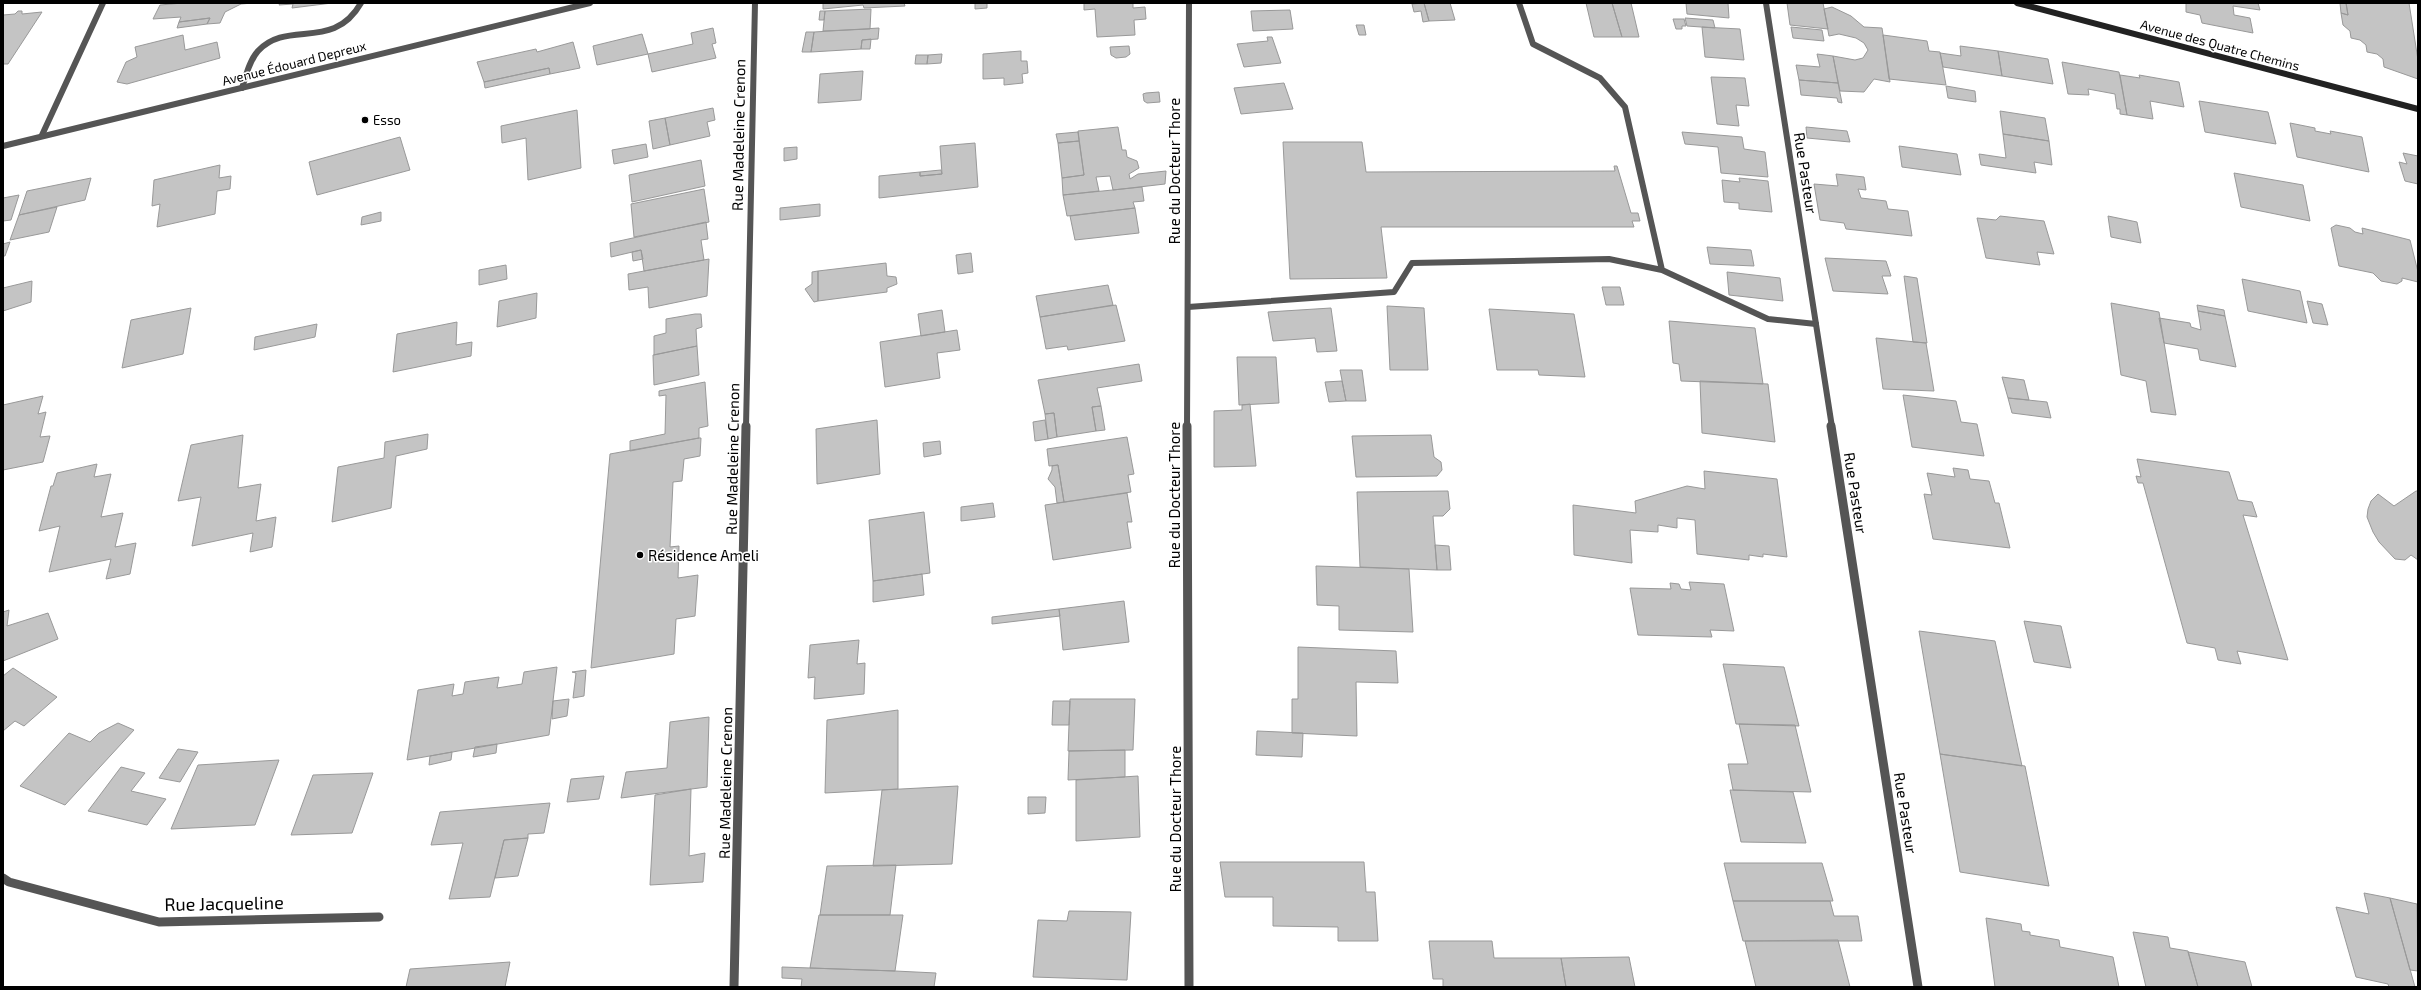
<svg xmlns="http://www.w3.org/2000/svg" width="2421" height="990" viewBox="0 0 2421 990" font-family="'Exo 2',sans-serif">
<rect width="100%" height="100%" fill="#fff"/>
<path fill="#c4c4c4" stroke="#999" d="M183 3H253L241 4 225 12 220 23 207 24 210 18 179 22 181 17 153 19 160 5Z
M280 3H332L292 8 293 4 279 5Z
M823 3H904L905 6 864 8 863 5 823 9Z
M975 3H987V8L975 9Z
M1084 3H1133V8L1145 7 1146 19 1134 20 1135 35 1097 37 1095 9 1084 10Z
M1424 3H1450L1455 20 1429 21Z
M1424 3 1429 21 1423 22 1421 11 1414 12 1412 4Z
M1586 3H1612L1622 37H1594Z
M1612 3H1631L1639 37H1622Z
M1686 3H1728L1729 18 1687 14Z
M1787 3H1823L1828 29 1790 25Z
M2186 3H2258L2260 10 2233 6 2234 15 2250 18 2253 33 2202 23 2200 15 2186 12Z
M2340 3H2346L2348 15 2341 13Z
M2346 3H2409L2418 60V79L2384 67 2383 59 2377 54 2367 52 2366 45 2360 40 2351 38 2350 31 2343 25 2341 13 2348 15Z
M1832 7 1851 16 1864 27 1882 28 1890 82 1874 79 1864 92 1840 91 1833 56 1855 60 1863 58 1868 50 1864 43 1856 38 1839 34 1829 36 1824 9Z
M871 9 870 29 823 31 825 11Z
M1290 10 1293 29 1253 31 1251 11Z
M18 11H22V14L42 12 8 64H3V15L15 14Z
M820 11H825L824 20H819Z
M210 18 207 24 177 28 179 22Z
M1685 18 1713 20 1715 28 1687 26Z
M1673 19H1684L1686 26H1682V29H1676Z
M1356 25H1364L1366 35H1359Z
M1702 27 1740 29 1744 60 1705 57Z
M1791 27 1822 30 1824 41 1793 38Z
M713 28 716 43 712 44 716 58 652 72 648 54 693 44 691 33Z
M879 28 878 39 862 40 861 49 811 52 814 32Z
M806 32H814L811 52H802Z
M642 34 648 54 597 65 593 46Z
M183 35 185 50 217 42 220 58 127 84 117 82 126 62 137 57 135 47Z
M1883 35 1927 41 1929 51 1940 52 1946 85 1889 79Z
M1267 37H1272L1281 63 1244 67 1237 44 1268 41Z
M871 39 870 49H861L862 40Z
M573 42 580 68 550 74 549 68 484 82 477 62 536 49 537 52Z
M1129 46 1130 54 1126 57 1116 58 1111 55 1110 47Z
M1960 46 1998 51 2002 76 1943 67 1940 53 1961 56Z
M1021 51V61H1027L1028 73 1022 74 1023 83 1004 85V78L983 79V54Z
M1998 51 2048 59 2053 84 2002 76Z
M942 54 941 63 927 64 928 55Z
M1817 54 1833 56 1838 83 1799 80 1796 65 1820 67Z
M916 55H928L927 64H915Z
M2062 62 2119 72 2127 115 2120 114V109H2117L2115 94 2088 89 2089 95 2068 94Z
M549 68 550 74 485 88 484 82Z
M863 71 861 100 818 103 820 74Z
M2120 75 2140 78 2139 75 2179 82 2184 107 2150 101 2153 119 2127 115Z
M1711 77 1745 78 1749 106 1736 105 1739 126 1717 124Z
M1799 80 1838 83 1842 103 1838 102 1837 98 1801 95Z
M1284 83 1293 109 1241 114 1234 88Z
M1946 86 1975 91 1976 102 1948 98Z
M1159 92 1160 102 1147 103 1144 101 1143 94 1146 93Z
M2199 101 2268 112 2276 144 2205 132Z
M713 108 715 120 707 122 710 136 670 145 665 118Z
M577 110 581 168 528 180 526 138 502 143 501 126Z
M2000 111 2045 118 2049 141 2003 134Z
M665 118 670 145 653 149 649 121Z
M2290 123 2315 128V131L2331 134 2330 131 2362 137 2369 172 2297 157Z
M1118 127 1122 150H1126L1127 157 1137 161 1139 168 1129 174 1130 179 1138 174 1166 171 1165 184 1113 190 1110 176 1096 177 1099 191 1063 195 1062 178 1084 175 1078 131Z
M1806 127 1847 131 1850 142 1807 138Z
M1078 132 1079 141 1058 143 1056 134Z
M1682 132 1742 137 1744 149 1765 152 1768 177 1721 173 1718 147 1685 144Z
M2003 134 2049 141 2052 165 2034 162 2036 173 1981 165 1979 154 2006 158Z
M400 137 410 170 317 195 309 162Z
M1079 141 1084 175 1062 178 1058 143Z
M1283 142H1362L1366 172 1615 171 1614 166H1617L1631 213H1638L1640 221H1632L1634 227H1381L1387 278 1290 279Z
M975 143 978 187 879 198V176L920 172V176L942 174 940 146Z
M646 144 648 157 614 164 612 150Z
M1899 146 1957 154 1961 175 1902 167Z
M797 147V159L784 161V148Z
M2403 153 2418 156V184L2405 181 2399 162 2407 164Z
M701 160 705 186 632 202 629 175Z
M220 165 219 178 231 176 230 189 217 191 215 214 157 227 160 204 152 206 154 180Z
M941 170 942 174 920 176V172Z
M2234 173 2303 185 2310 221 2241 207Z
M1836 174 1864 177 1866 190 1858 189 1861 198 1886 201 1888 209 1908 211 1912 236 1846 229 1844 223 1820 220 1814 184 1838 186Z
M91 178 85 200 19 215 27 191Z
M1739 178 1768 181 1772 212 1739 209V203L1724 202 1722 180 1740 182Z
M1142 187 1144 201 1133 202 1135 208 1067 216 1063 195Z
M704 189 709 222 634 237 631 204Z
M19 195 11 220 3 221V198Z
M820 204V216L780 220V208Z
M57 207 49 232 10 240 19 215Z
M1135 208 1139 233 1075 240 1070 216Z
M381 212V221L361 225 362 217Z
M2000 216 2044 221 2054 254 2037 252 2040 265 1986 258 1977 218 1996 220Z
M2108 216 2137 222 2141 243 2111 237Z
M706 222 708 239 701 240 704 260 644 271 641 250 611 257 610 243Z
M2336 225 2350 228 2355 232 2363 234 2362 228 2410 240 2418 272V282L2402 278V281L2397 284 2381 281 2373 273 2339 266 2331 228Z
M10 242 5 256H3V244Z
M1707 247 1751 250 1754 266 1710 264Z
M641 250 643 259 633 261 632 252Z
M971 253 973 272 958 274 956 255Z
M1825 258 1886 261 1891 276H1882L1888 294 1833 291Z
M709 259 707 296 649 308 648 287 629 290 628 274Z
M886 263 887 276 896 277 897 284 887 288V292L818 301V271Z
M506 265 507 279 479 285V270Z
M818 271V301L814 302 805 289 812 284V272Z
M1727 272 1780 278 1783 301 1729 295Z
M1904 276 1917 278 1927 343 1913 342Z
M2242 279 2300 291 2307 323 2248 311Z
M32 281 31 302 3 311V288Z
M1108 285 1113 305 1040 317 1036 296Z
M1602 287H1620L1624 305H1606Z
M537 293 536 318 497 327 499 301Z
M2307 301 2322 304 2328 325 2313 323Z
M2111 303 2159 312 2176 415 2151 412 2146 381 2121 375Z
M1116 305 1125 341 1068 350 1067 346 1046 349 1040 317Z
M2197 305 2224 310 2225 316 2198 311Z
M1387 306 1424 308 1428 370H1390Z
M191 308 183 354 122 368 131 320Z
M1331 308 1337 351 1317 352 1315 338 1273 341 1268 312Z
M1489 309 1574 314 1585 377 1539 375 1538 370H1497Z
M942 310 945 332 921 336 918 314Z
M2198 311 2225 316 2236 367 2200 360 2198 349 2164 343 2159 318 2190 323 2191 327 2201 330Z
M695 314H701L702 327 696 329 697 346 654 355V336L666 333V319Z
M1669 321 1755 328 1763 384 1681 381 1679 364 1673 363Z
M457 322 456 345 472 342 471 356 393 372 397 334Z
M317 324 315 337 254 350 255 337Z
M957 330 960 350 937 353 940 378 885 387 880 342Z
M1876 338 1926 343 1934 391 1883 389Z
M697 346 699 375 654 385 653 355Z
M1237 357H1276L1279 403 1239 405Z
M1139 364 1142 381 1097 388 1101 406 1092 407 1096 431 1057 437 1054 413 1045 414 1038 380Z
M1340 370H1362L1366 401H1346Z
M2002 377 2024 380 2029 400 2008 398Z
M1342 381 1346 401 1329 402 1325 382Z
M1700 381 1768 384 1775 442 1702 433Z
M705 382 708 426 699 428V438L630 451V441L665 434 666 395 659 396V391Z
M1903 395 1956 401 1961 422 1977 424 1984 456 1912 447Z
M43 396 38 414 46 412 40 437 50 436 43 462 3 470V405Z
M2008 398 2047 402 2051 418 2012 413Z
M1250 404 1256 466 1214 467V411L1242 410V405Z
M1101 406 1105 430 1096 431 1092 407Z
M1054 413 1057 437 1048 439 1045 414Z
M877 420 880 474 817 484 816 429Z
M1045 420 1048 439 1035 441 1033 422Z
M428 434 427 449 396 456 391 508 332 522 338 467 384 458 385 442Z
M243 435 238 488 261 484 256 521 276 517 272 547 250 552 253 533 192 546 201 497 178 501 191 445Z
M1431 435 1434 457 1441 462 1442 470 1437 476 1356 477 1352 436Z
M1127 437 1134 474 1128 475 1131 492 1064 502 1058 465 1049 466 1047 449Z
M699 438H701L700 456 684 459 682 481 673 482 670 547 679 546 678 578 698 575 695 616 676 619 674 654 591 668 610 454Z
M940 441 941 454 924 457 923 443Z
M2137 459 2229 472 2238 500 2252 502 2257 517 2243 515 2288 660 2237 651 2241 664 2218 660 2215 648 2187 643 2143 483H2138L2136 476 2141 477Z
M97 464 94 477 111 474 101 517 123 513 115 547 136 543 130 574 106 579 111 559 49 572 60 526 39 531 51 486H53L57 473Z
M1058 465 1064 502 1057 503 1055 487 1048 479 1052 470V466Z
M1953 468 1968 470 1970 479 1989 481 1995 503H1999L2010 548 1933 539 1924 494 1932 495 1927 473 1955 477Z
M1704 471 1777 479 1787 557 1763 554V557L1749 555V560L1697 554 1695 520 1677 518V528L1658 525V532L1630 530 1632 563 1574 555 1573 505 1636 513 1635 501 1687 486 1705 489Z
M1448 491 1450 509 1443 516H1433L1437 570 1360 567 1357 492Z
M2416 491H2418V560L2411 555 2405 560 2395 559 2379 542 2373 532 2367 517 2368 509 2371 501 2378 494 2394 506Z
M1127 493 1132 522H1127L1131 548 1053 560 1045 505Z
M993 503 995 517 961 521V507Z
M924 512 930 573 873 581 869 520Z
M1435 545 1449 546 1451 570H1437Z
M1316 566 1409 569 1413 632 1339 630V606L1317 605Z
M922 574 924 595 873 602V581Z
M1689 582 1724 584 1734 631 1710 630 1712 637 1638 635 1630 588 1671 589 1670 583 1679 584 1681 589 1691 590Z
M1124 601 1129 642 1063 650 1059 609Z
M1059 609 1060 616 992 624V617Z
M9 610 7 626 48 613 58 639 3 661V612Z
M2024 621 2061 626 2071 668 2034 662Z
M1919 631 1995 641 2022 766 1940 754Z
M859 640 857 664 865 663 864 694 814 699 815 677 808 678 810 645Z
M1298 647 1396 651 1398 683 1356 682 1357 736 1292 733V699H1298Z
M1723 664 1784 667 1799 726 1736 724Z
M557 667 549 735 407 760 418 690 454 684 452 696 463 694 465 682 499 677 497 688 522 684 524 672Z
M13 668 57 697 24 726 15 721 3 731V676Z
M586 670 584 696 573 698 576 673 572 672Z
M569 699 567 716 552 719 553 701Z
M1070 699H1135L1133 750 1068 751Z
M1053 701H1070L1069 725H1052Z
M898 710V789L825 793 827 720Z
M709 717 707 787 621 798 626 772 667 768 670 722Z
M118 723 134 730 65 805 20 786 69 733 90 742 99 733Z
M1739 724 1795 725 1811 792 1733 790 1728 764H1748Z
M1257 731 1303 733 1302 757 1256 755Z
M497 744 496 753 473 757 475 747Z
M178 749 198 752 180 782 159 778Z
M1125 750V777L1068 780 1069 751Z
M452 752 451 760 429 765 430 756Z
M1940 754 2025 766 2049 886 1960 872Z
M279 760 255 825 171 829 198 765Z
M121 767 145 773 131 791 166 799 147 825 88 811Z
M373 773 352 833 291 835 313 775Z
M604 776 599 799 567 802 571 779Z
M1138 776 1140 837 1076 841V780Z
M958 786 952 864 873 866 882 790Z
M691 789 689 856 705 853 703 882 650 885 655 795Z
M1730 790 1793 792 1806 843 1741 842Z
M1028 797H1046L1045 813 1028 814Z
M550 803 544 833 528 834V838L504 840 490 897 449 899 463 843 431 845 440 812Z
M528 838 518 876 495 878 504 840Z
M1220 862H1364L1366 892H1375L1378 941H1338V927L1273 926V897H1225Z
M1724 863H1822L1833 901H1733Z
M896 865 890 915H820L827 866Z
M2364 893 2390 898 2415 987H2389L2388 984 2356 977 2336 907 2369 914Z
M2390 898 2417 904 2418 971 2410 970Z
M1733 901H1830L1834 916H1858L1862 941H1743Z
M1069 911 1131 912 1127 980 1033 977 1038 920 1067 921Z
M819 915H903L895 971 810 968Z
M1986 918 2021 924 2022 931 2030 932V935L2059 940 2060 947 2113 957 2119 987H1995Z
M2133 932 2168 937 2170 948 2188 951 2198 987H2146Z
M1838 940 1850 987H1756L1745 941Z
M1429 941H1492L1494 958H1561L1566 987H1443V979H1433Z
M2188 952 2245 962 2252 987H2198Z
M1629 957 1635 987H1566L1561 958Z
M510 962 505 987H406L410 969Z
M782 967 895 971 936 973 934 987H801L802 979 782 978Z"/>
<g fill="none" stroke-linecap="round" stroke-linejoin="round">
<path stroke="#555" stroke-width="6" d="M1519 3 1533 44 1600 78 1625 107 1662 270
M242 88C246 76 249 61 258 51 288 19 333 52 361 3
M42 135 103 3
M1188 307 1394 292 1412 263 1609 259 1662 270 1768 319 1816 324"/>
<path stroke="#555" stroke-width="6" d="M1766 3 1832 427
M746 427 755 3
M1187 427 1189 3"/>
<path stroke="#555" stroke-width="9" d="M1187 426 1189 987
M1831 426 1918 987
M3 878 9 882 159 922 379 917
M734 987 746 426"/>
<path stroke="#555" stroke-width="6" d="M3 146 590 3"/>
<path stroke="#222" stroke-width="6" d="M2017 3 2418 109"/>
</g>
<g fill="#000" stroke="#fff" stroke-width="1.5">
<circle cx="365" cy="120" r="4"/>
<circle cx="640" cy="555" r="4"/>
</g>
<g text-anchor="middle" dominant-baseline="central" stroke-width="3" stroke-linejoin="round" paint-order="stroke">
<g font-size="13" fill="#000" stroke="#fff">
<text transform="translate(2220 45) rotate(15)">Avenue des Quatre Chemins</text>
<text transform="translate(294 63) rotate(-14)">Avenue Édouard Depreux</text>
</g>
<g font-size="13" fill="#000" stroke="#fff" text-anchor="start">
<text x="373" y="120">Esso</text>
</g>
<g font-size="15" fill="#000" stroke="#fff">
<text transform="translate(738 135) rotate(-89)">Rue Madeleine Crenon</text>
<text transform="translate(1174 171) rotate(-90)">Rue du Docteur Thore</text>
<text transform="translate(1806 173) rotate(81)">Rue Pasteur</text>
<text transform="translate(732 459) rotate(-89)">Rue Madeleine Crenon</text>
<text transform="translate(1856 493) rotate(81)">Rue Pasteur</text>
<text transform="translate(1174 495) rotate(-90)">Rue du Docteur Thore</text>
<text transform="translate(725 783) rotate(-89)">Rue Madeleine Crenon</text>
<text transform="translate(1906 813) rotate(81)">Rue Pasteur</text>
<text transform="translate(1175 819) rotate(-90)">Rue du Docteur Thore</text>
</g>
<g font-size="15" fill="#000" stroke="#fff" text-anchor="start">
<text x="648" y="555">Résidence Ameli</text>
</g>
<g font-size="18" fill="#000" stroke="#fff">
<text transform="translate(224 903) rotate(-1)">Rue Jacqueline</text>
</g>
</g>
<rect width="2421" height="990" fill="none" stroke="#000000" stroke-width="8"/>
</svg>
